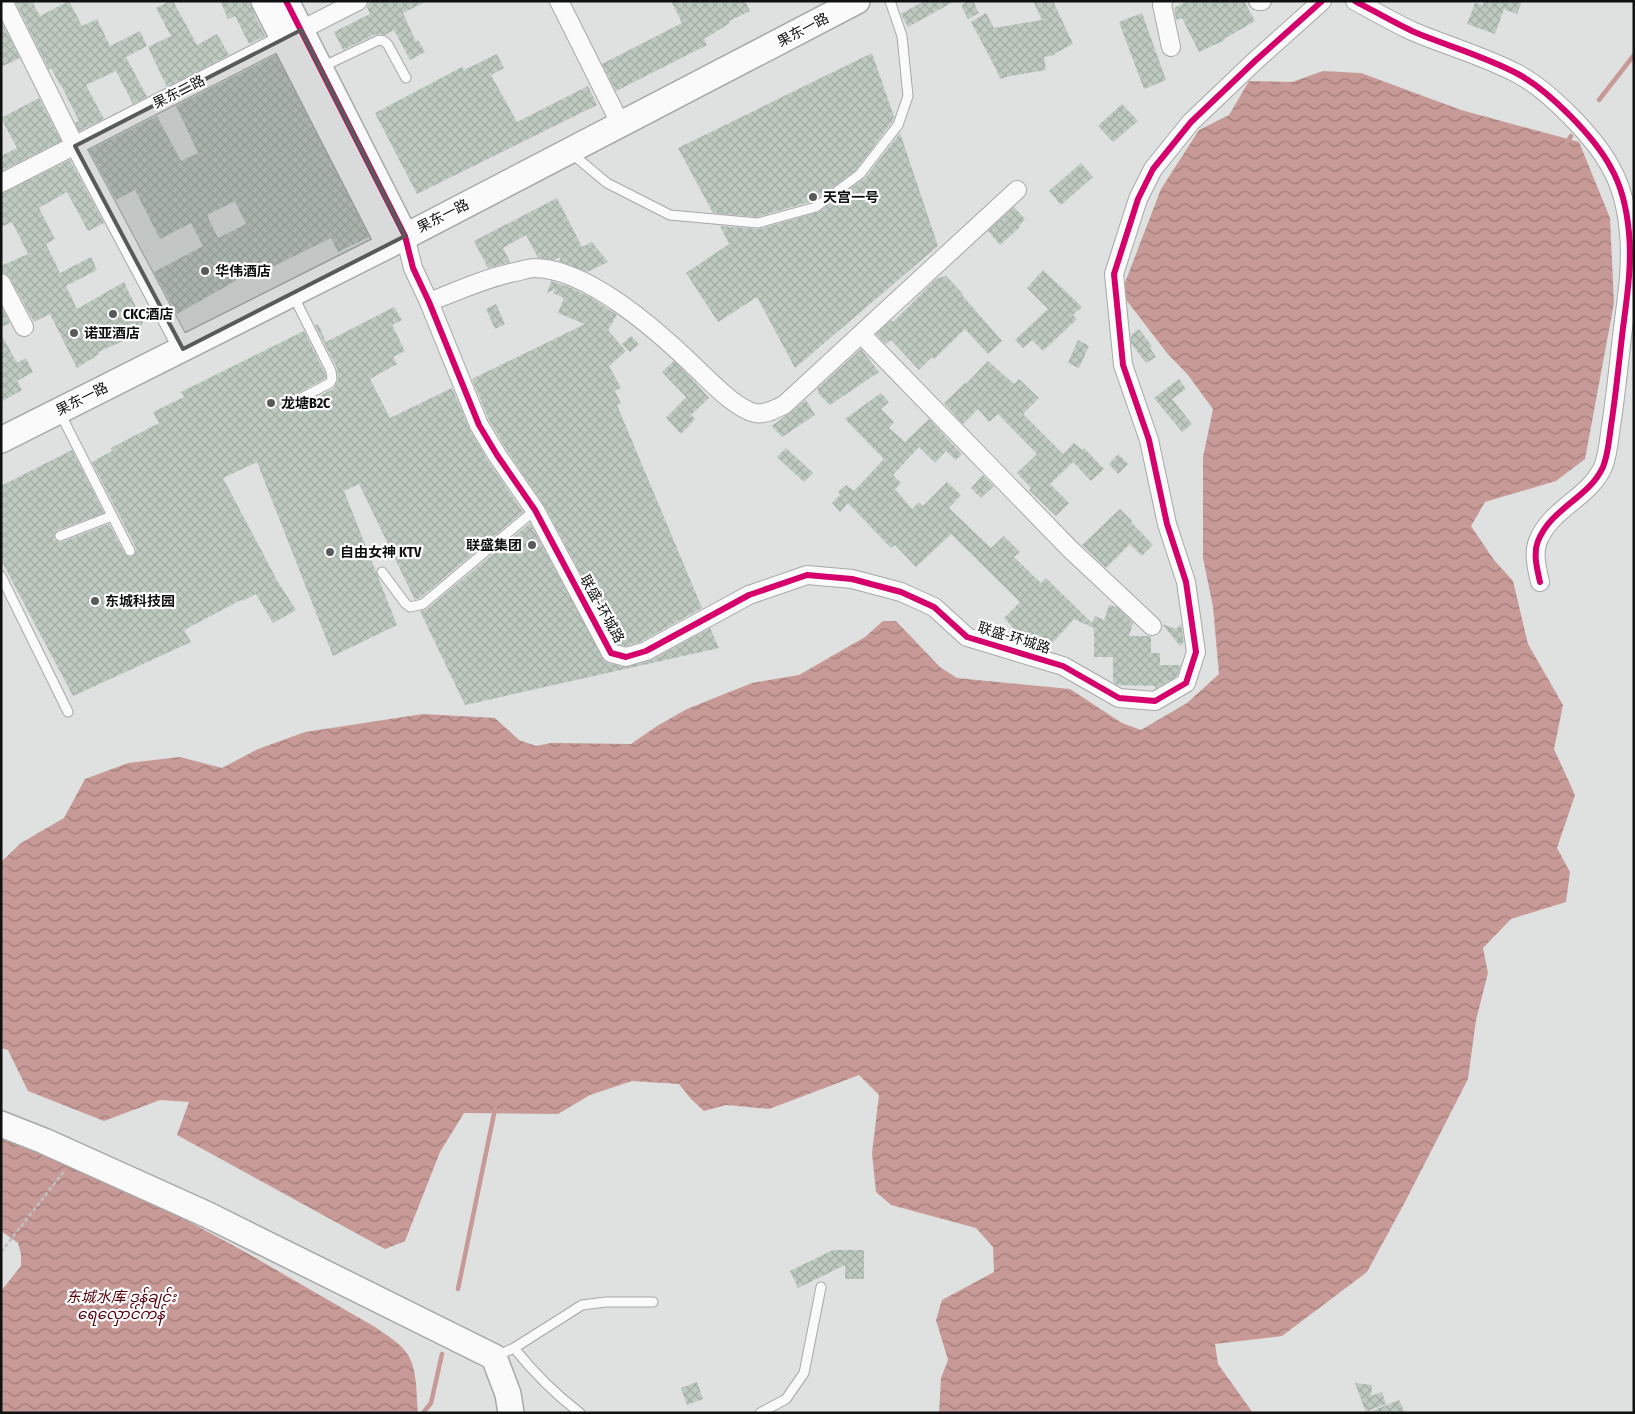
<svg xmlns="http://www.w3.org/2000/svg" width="1635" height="1414" viewBox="0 0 1635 1414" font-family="'Fira Sans Condensed','Noto Sans SC','Noto Sans Myanmar',sans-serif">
<defs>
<pattern id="water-waves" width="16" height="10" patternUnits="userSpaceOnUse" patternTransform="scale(1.25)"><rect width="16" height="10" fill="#c89a97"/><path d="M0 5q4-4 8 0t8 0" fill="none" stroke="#a17c7a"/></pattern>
<pattern id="building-cross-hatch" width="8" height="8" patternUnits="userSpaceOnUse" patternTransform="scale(1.25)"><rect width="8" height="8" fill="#bec9c0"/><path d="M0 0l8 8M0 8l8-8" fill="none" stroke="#a2aca4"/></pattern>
</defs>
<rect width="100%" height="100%" fill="#dee1df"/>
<path fill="url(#water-waves)" d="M1323 71 1361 73 1461 110 1579 142 1610 218 1614 303 1585 459 1556 481 1485 502 1471 526 1494 560 1513 581 1528 644 1563 705 1554 749 1575 795 1557 848 1570 872 1566 902 1511 919 1483 948 1488 973 1476 1020 1468 1079 1405 1202 1367 1272 1282 1336 1215 1344 1218 1364 1253 1413H939L941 1378 948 1360 936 1320 942 1300 994 1272 993 1247 976 1228 891 1205 876 1192 872 1153 879 1095 859 1075 769 1109 726 1105 704 1111 691 1099 679 1084 632 1081 590 1095 558 1114 464 1113 440 1152 405 1241 385 1249 177 1135 189 1102 160 1100 104 1121 28 1091 8 1050 1 1048V862L21 843 64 818 85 779 128 763 180 757 222 768 258 749 305 732 423 714 495 718 519 740 536 746 551 743 631 744 657 726 687 709 752 683 799 675 865 637 883 621H896L940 667 957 678 1070 689 1122 723 1141 730 1187 703 1219 674 1213 607 1203 558V457L1213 409 1188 375 1167 353 1121 293 1161 189 1199 130 1229 115 1249 81 1292 82Z
M1 1139 114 1181 247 1253 375 1327C386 1335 401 1343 408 1355 418 1371 416 1395 418 1413H1V1291L21 1266V1254L18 1243 1 1231Z"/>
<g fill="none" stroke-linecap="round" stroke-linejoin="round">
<path stroke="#c89a97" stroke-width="4.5" d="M1599 100 1634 55
M1566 144 1571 136
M458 1289 495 1109
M423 1413 431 1403 442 1354"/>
</g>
<path fill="url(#building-cross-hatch)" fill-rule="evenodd" d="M15 1H32L40 16 69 1 82 26 97 19 110 46 140 31 147 46 126 57 147 97 133 104 116 71 86 85 104 119 79 131 75 123 79 121 61 85H60L51 68 49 70Z
M170 1H173L197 45 217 34 229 55 167 87 148 47 171 36 156 8Z
M220 1H250L254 14 265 36 249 44 235 16 228 19Z
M369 1H427L403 13 416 42 418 40 425 52 410 60 394 30 385 35 376 34 343 50 334 32 370 14 367 7Z
M671 1H745L750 11 729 21 730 23 704 39 707 45 616 91 602 64 682 23Z
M924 1H955L908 27 901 14Z
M968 1H973L979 13 968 19 961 5Z
M1033 1H1053L1073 44 1054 54 1055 55 1044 57 1046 70 1010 76 1000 79 996 69 971 22 986 13 994 28 1042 20Z
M1187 1H1244L1255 21 1224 39 1225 40 1199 52 1182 18 1176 20 1174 8Z
M1484 1H1522L1517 14 1504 9 1495 34 1467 24 1475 3 1483 5Z
M1142 13 1166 80 1144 89 1119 22Z
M1 21 20 58 1 67Z
M872 53 894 117 892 122 856 170 813 201 757 217 713 213 678 148Z
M497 54 504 68 491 75 517 122 588 86 597 105 417 194 375 113 462 67 464 70Z
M276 55 369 237 338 252 331 238 270 268 267 263 177 314 154 272 203 246 191 223 160 239 135 190 116 200 89 150 157 116 181 161 198 153 176 106ZM235 201 246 224 218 238 207 215Z
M39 98 61 141 1 171V156L17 148 1 118Z
M1122 104 1138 121 1113 142 1098 126Z
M900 133 938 246 795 368 757 297 718 322 686 273 729 244 720 226 759 229 819 212 865 178Z
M70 160 104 223 88 231 67 192 39 208 55 239 46 244 60 273 91 257 97 270 66 286 77 309 124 282 143 322 139 334 98 352 99 354 77 368 50 314 34 322 10 278 6 274 1 272V266L28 254 12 222 1 227V194Z
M1081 163 1093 177 1061 205 1049 191Z
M557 198 582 247 592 242 608 262 587 272 559 261 561 257 554 260 538 258 526 235 503 248 510 262 488 268 474 241Z
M1014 207 1025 219 1019 226 1020 227 1000 245 988 231Z
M1043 270 1082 307 1073 315 1077 319 1043 351 1032 340 1023 348 1015 340 1048 309 1027 288Z
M946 276 963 294 962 295 1002 341 988 354 965 329 934 359 932 357 919 370 891 340 885 344 876 334 891 320 893 322 936 279Z
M551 281 572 288 593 299 617 315 608 330 626 351 609 366 621 388 615 391 621 403 617 405 702 608 642 641 626 646 618 644 544 505 506 449 489 420 472 379 585 324 558 313 564 298 553 293 555 289 547 293Z
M496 304 505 324 495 329 486 309Z
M1 306 10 323 1 327Z
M394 307 402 320 392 325 405 351 393 357 397 364 370 379 390 418 452 388 470 430 488 461 523 512 420 598 415 600 359 484 344 491 397 625 333 656 257 462 223 478 278 582 296 610 273 623 256 594 242 601 241 600 184 630 191 642 73 696 1 560V486L72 450 104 513 58 530 54 535V539L59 542H62L109 524 125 554 127 556 132 557 135 554 136 548 92 462 112 451 111 448 159 423 153 412 184 397 181 392 304 331 325 373 326 378 283 401V408L287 411H291L333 389 338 381 337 368 315 325 318 324 326 342Z
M1139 329 1152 346 1150 348 1156 357 1146 363 1131 343V335Z
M1 334 17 363 26 358 33 372 17 381 22 390 1 402Z
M631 336 639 344 630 352 622 344Z
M1078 340 1089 346 1079 368 1068 363Z
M861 349 879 372 830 405 818 393 819 392 817 389Z
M674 361 693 380 709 398 691 415 695 419 681 434 666 418 686 397 662 372Z
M988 361 1014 384 1019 379 1039 398 1023 414 1063 454 1074 443 1082 450 1084 448 1104 469 1091 481 1073 462 1050 484 1069 503 1056 516 1029 490 1031 488 1017 473 1037 454 998 414 989 422 978 409 963 424 944 403 965 383 966 384Z
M1179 379 1186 389 1172 399 1192 424 1182 432 1154 398Z
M881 393 889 402 881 409 894 422 889 428 905 442 929 419 962 454 956 460 946 451 935 463 919 447 893 475 901 483 895 489 912 509 919 502 923 506 947 482 961 495 949 508 991 548 1004 536 1020 552 1014 557 1041 583 1046 578 1092 623 1095 616 1104 620 1109 605 1117 607 1133 623 1129 636H1151V653H1160V665H1181L1177 676 1155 689V686L1117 685 1113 682V657H1094V628L1074 619 1046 650 1029 645 1004 618 1020 602 951 534 916 567 895 545 891 548 848 503 840 512 832 503 840 495 838 492 846 485 854 491 884 459 845 419Z
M806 400 815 415 782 437 772 426Z
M786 448 813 473 804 482 777 457Z
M1118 454 1128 464 1118 474 1109 464Z
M983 475 994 486 981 498 971 488Z
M1120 509 1132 521 1131 522 1153 545 1142 556 1130 544 1106 568 1082 545Z
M530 523 605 662 624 667 649 661 710 628 719 648 465 705 420 611 427 609Z
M1162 624 1176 629 1181 624 1184 642 1180 646Z
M833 1250H864V1279H845V1265L798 1288 790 1271Z
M697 1382 703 1399 687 1405 681 1388Z
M1355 1383 1372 1385 1371 1396 1382 1392 1386 1404 1370 1410 1369 1412 1399 1400 1405 1413H1366Z"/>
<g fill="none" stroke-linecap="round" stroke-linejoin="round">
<defs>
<path id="lane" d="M322 67 379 40 384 41 388 45 406 78
M571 153 607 183 670 215 758 223 816 207 860 174 898 125 908 96 902 36 890 1
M288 405 330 383 332 379 331 371 293 295
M60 413 130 551
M60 536 112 516
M382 572 405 603 410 607 423 604 535 510
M1 576 68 712
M514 1348 582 1305 606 1302H653
M494 1357 514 1348C534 1373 555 1394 580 1413
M760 1413 786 1399 804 1373 821 1287"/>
<path id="street" d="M3 1 75 146 183 349
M559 1 621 125
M1163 1 1162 5 1171 47
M1258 1H1262
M1355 1C1374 11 1393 22 1412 31 1447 46 1484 56 1518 74 1548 90 1595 137 1611 168 1622 187 1627 211 1629 233 1632 265 1627 297 1623 328 1619 361 1616 394 1611 426 1609 440 1608 455 1603 467 1589 498 1551 508 1538 541 1533 553 1537 569 1540 582
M1 183 358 1
M405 236 413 268 429 302 479 425 497 455 535 510 611 653 626 657 646 651 749 595 807 575 852 579 901 592 934 607 967 637 1063 666 1119 698 1155 701 1186 683 1196 652 1186 582 1167 524 1149 440 1123 365 1114 274 1138 199 1153 169 1191 122 1255 61 1322 1
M1 283 24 327
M429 302C457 291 486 278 515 272 521 271 528 268 534 268 587 268 659 332 696 368 710 381 736 409 755 413 765 415 775 409 784 405L1017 190
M862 335 1069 548 1152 626"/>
<path id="secondary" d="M264 1 389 245
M286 1 405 236
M1 440 389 245 857 1
M1 1124 44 1141 208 1215 494 1357 508 1394 511 1413"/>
</defs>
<use href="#lane" stroke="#a6a8a7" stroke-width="11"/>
<use href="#street" stroke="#a6a8a7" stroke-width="20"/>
<use href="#secondary" stroke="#a6a8a7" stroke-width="28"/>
<path stroke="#bfc0bf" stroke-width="2.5" stroke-dasharray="4 2.5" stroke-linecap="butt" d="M1 1252 65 1170"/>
<use href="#lane" stroke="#fafafa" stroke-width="9"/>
<use href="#street" stroke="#fafafa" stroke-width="18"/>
<use href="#secondary" stroke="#fafafa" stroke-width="25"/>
<defs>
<path id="cycleway" d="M286 1 405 236 413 268 429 302 479 425 497 455 535 510 611 653 626 657 646 651 749 595 807 575 852 579 901 592 934 607 967 637 1063 666 1119 698 1155 701 1186 683 1196 652 1186 582 1167 524 1149 440 1123 365 1114 274 1138 199 1153 169 1191 122 1255 61 1322 1
M1355 1C1374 11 1393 22 1412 31 1447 46 1484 56 1518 74 1548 90 1595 137 1611 168 1622 187 1627 211 1629 233 1632 265 1627 297 1623 328 1619 361 1616 394 1611 426 1609 440 1608 455 1603 467 1589 498 1551 508 1538 541 1533 553 1537 569 1540 582"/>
</defs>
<use href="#cycleway" stroke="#fff" stroke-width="9"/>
<use href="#cycleway" stroke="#d6006c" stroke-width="6"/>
</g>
<path fill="#575a58" fill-opacity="0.2" stroke="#575a58" stroke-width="4" stroke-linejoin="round" d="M301 30 405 236 183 349 75 146Z"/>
<g fill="#575a58" stroke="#fff" stroke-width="2">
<circle cx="813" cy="197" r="5"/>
<circle cx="205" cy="271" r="5"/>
<circle cx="113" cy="314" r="5"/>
<circle cx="74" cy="333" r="5"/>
<circle cx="271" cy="403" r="5"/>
<circle cx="532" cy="545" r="5"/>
<circle cx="330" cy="552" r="5"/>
<circle cx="95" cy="601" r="5"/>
</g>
<g text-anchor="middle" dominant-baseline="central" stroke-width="4.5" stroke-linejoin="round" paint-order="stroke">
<g font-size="14" fill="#0f1110" stroke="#fff">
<text transform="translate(803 30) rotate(-28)">果东一路</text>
<text transform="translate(179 92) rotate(-27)">果东二路</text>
<text transform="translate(443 216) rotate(-27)">果东一路</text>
<text transform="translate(82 399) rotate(-27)">果东一路</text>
<text transform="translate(602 609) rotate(61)">联盛-环城路</text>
<text transform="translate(1014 638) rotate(17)">联盛-环城路</text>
</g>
<g font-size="14" font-weight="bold" fill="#0f1110" stroke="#fff" text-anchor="start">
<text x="823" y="197">天宫一号</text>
<text x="215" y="271">华伟酒店</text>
<text x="123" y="314">CKC酒店</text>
<text x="84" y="333">诺亚酒店</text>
<text x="281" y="403">龙塘B2C</text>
<text x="522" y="545" text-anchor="end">联盛集团</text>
<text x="340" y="552">自由女神 KTV</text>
<text x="105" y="601">东城科技园</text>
</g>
<g font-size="15" font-style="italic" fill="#57030d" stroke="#fff">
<text x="121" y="1297">东城水库 ဒွန်ချင်း<tspan x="121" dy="17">ရေလှောင်ကန်</tspan></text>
</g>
</g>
<rect width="1635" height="1414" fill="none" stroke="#0f1110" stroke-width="5"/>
</svg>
